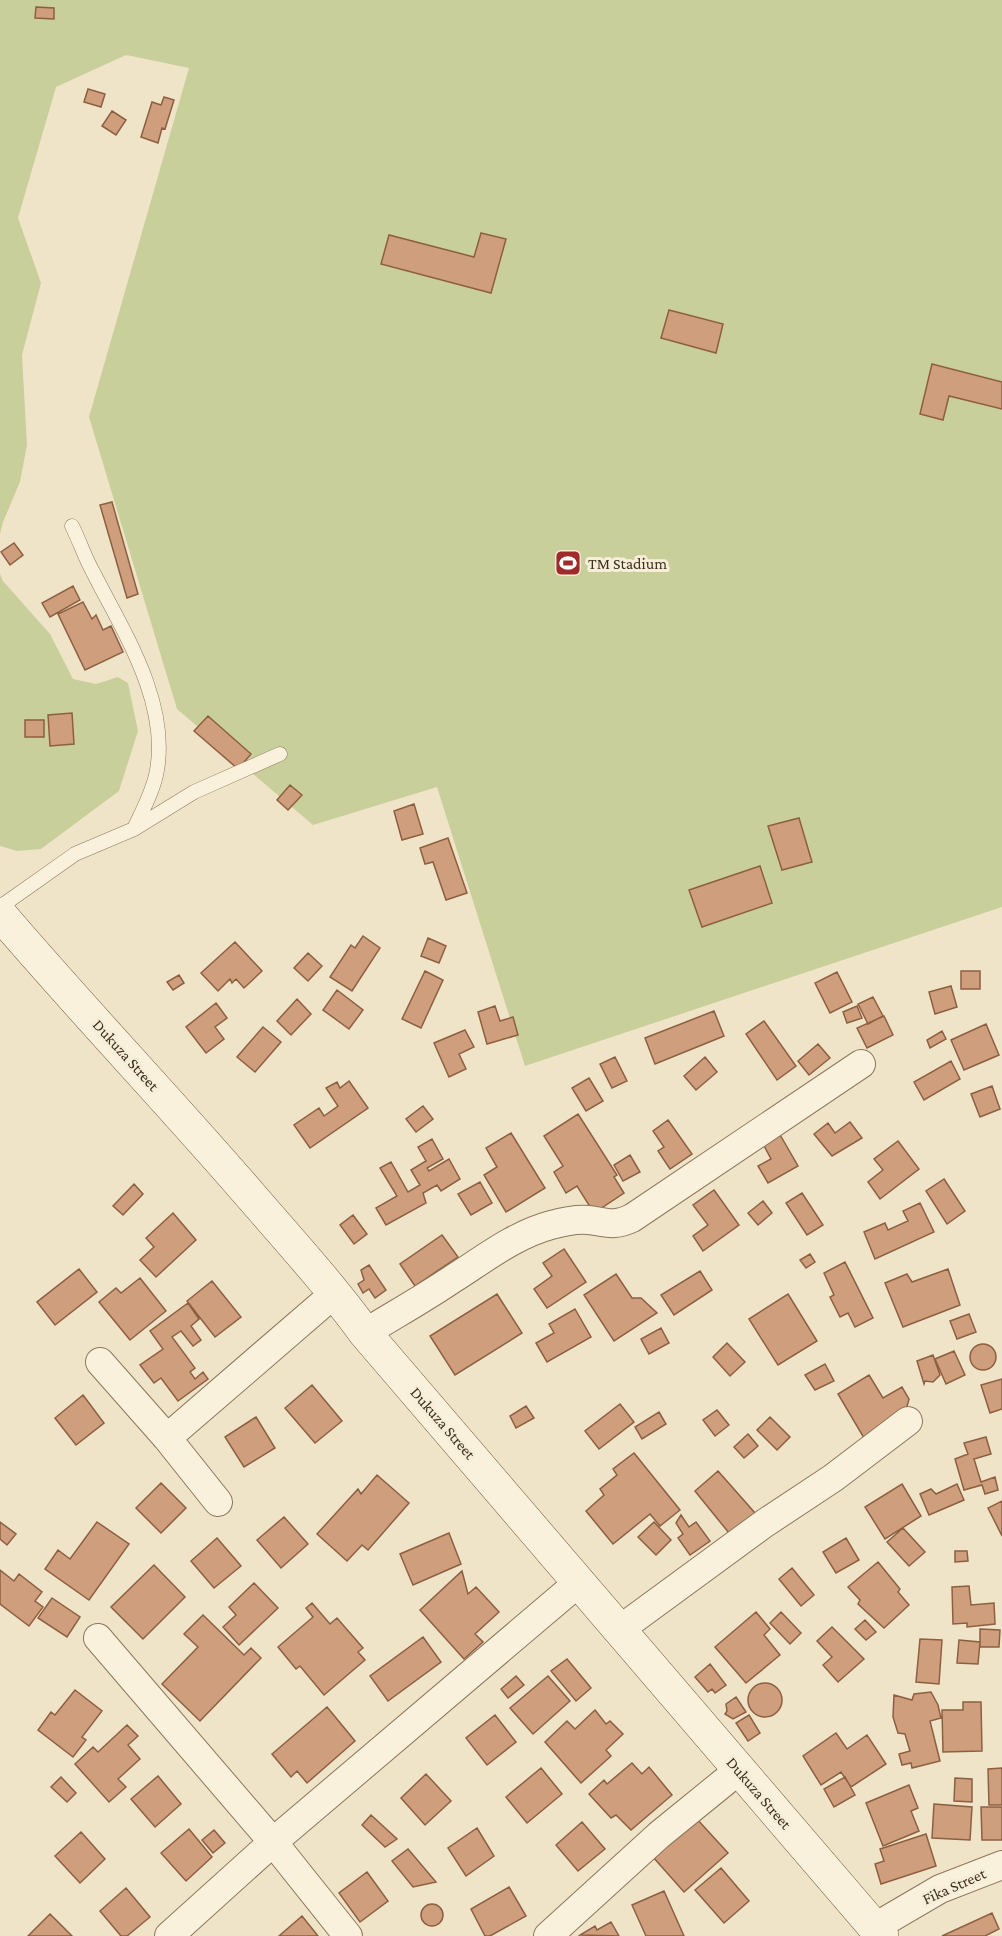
<svg xmlns="http://www.w3.org/2000/svg" width="1002" height="1936" viewBox="0 0 1002 1936" font-family="'Crimson Pro',serif">
<rect width="100%" height="100%" fill="#f0e4c8"/>
<path fill="#c9cf9b" d="M0 0H1002V907L525 1066 437 787 313 825 177 709 89 417 189 68 126 55 56 87 18 218 41 283 22 355 27 445 20 482 3 522 0 534Z
M0 574 3 581 50 634 73 679 96 684 118 677 128 683 138 731 119 791 41 849 17 851 0 846Z"/>
<path fill="#cf9f7d" stroke="#8d5f41" stroke-width="1.5" d="M36 7 54 8V19L35 18Z
M88 89 105 94 101 107 84 102Z
M164 97 174 100 165 129 162 128 158 143 141 137 152 102 161 105Z
M112 111 126 120 116 135 102 126Z
M481 233 506 239 491 293 381 264 389 235 474 257Z
M669 310 723 324 716 353 661 338Z
M932 364 1002 382V409L949 396 943 420 920 414Z
M112 502 138 594 127 598 100 505Z
M14 543 23 555 10 565 1 552Z
M73 586 80 600 50 617 42 603Z
M83 602 92 619 96 615 103 630 111 626 123 652 85 670 58 614Z
M72 713 74 744 50 746 48 715Z
M208 716 251 754 238 769 194 731Z
M25 720H44V737H25Z
M290 785 302 795 288 810 277 800Z
M414 804 423 834 402 840 394 811Z
M799 818 812 862 782 870 768 826Z
M448 838 467 893 446 900 433 862 425 864 420 848Z
M760 866 772 903 702 927 689 890Z
M363 936 380 948 352 991 330 977 351 945 355 948Z
M428 938 446 946 439 963 421 956Z
M235 942 262 971 244 988 236 979 232 983 230 979 218 991 201 973Z
M308 953 322 966 308 981 294 968Z
M425 971 443 980 421 1028 402 1019Z
M961 971H980V989H961Z
M837 972 852 1002 830 1013 815 983Z
M179 975 184 983 173 990 167 982Z
M951 986 957 1007 935 1014 929 992Z
M337 990 363 1010 349 1029 323 1010Z
M873 997 883 1016 868 1024 858 1004Z
M297 999 311 1014 291 1035 277 1021Z
M216 1003 227 1018 215 1027 224 1039 206 1053 186 1027Z
M495 1006 500 1021 513 1017 518 1035 487 1044 478 1012Z
M857 1006 862 1018 847 1023 843 1012Z
M714 1011 724 1036 655 1064 645 1038Z
M884 1016 893 1035 867 1048 857 1028Z
M764 1021 796 1066 777 1080 746 1034Z
M986 1024 999 1055 964 1070 951 1040Z
M263 1027 281 1042 255 1072 237 1057Z
M465 1030 474 1047 459 1054 466 1069 449 1077 434 1043Z
M942 1031 946 1039 930 1048 927 1040Z
M818 1044 830 1058 809 1075 798 1061Z
M615 1057 627 1081 612 1088 600 1064Z
M705 1057 717 1072 696 1090 684 1076Z
M951 1061 960 1079 924 1100 914 1082Z
M589 1078 603 1101 586 1111 572 1088Z
M349 1081 368 1108 310 1148 294 1125 319 1108 324 1116 338 1106 326 1088 337 1082 340 1088Z
M992 1086 1000 1109 980 1117 971 1094Z
M423 1106 433 1119 416 1132 406 1119Z
M578 1114 617 1175 614 1177 624 1193 594 1213 577 1186 566 1193 554 1172 563 1166 544 1136Z
M668 1120 692 1154 670 1169 658 1151 664 1147 653 1131Z
M850 1122 862 1138 832 1156 814 1134 828 1123 835 1133Z
M511 1133 545 1188 506 1212 484 1175 497 1167 486 1148Z
M779 1133 798 1166 768 1183 758 1166 771 1159 762 1142Z
M432 1139 443 1159 427 1168 429 1171 449 1159 460 1179 441 1191 437 1185 423 1193 426 1203 386 1225 376 1208 397 1196 380 1168 391 1162 408 1192 420 1185 411 1170 426 1161 418 1147Z
M898 1141 919 1169 880 1199 868 1182 883 1170 874 1159Z
M630 1155 640 1172 623 1181 614 1165Z
M944 1179 965 1211 947 1224 926 1191Z
M480 1182 492 1203 471 1215 458 1194Z
M134 1184 143 1194 123 1215 113 1206Z
M714 1190 739 1225 703 1251 693 1236 708 1225 693 1205Z
M802 1193 823 1225 807 1235 786 1203Z
M763 1201 772 1213 758 1225 748 1213Z
M920 1203 934 1232 875 1259 864 1232 885 1223 888 1230 908 1221 903 1211Z
M173 1213 196 1240 156 1277 140 1260 154 1247 146 1238Z
M353 1215 367 1234 354 1244 340 1225Z
M442 1235 458 1257 415 1286 400 1264Z
M564 1249 586 1282 547 1308 534 1289 552 1276 543 1263Z
M810 1254 815 1262 806 1268 800 1260Z
M845 1262 873 1318 855 1327 848 1313 840 1317 830 1297 834 1295 824 1273Z
M369 1265 386 1290 375 1298 369 1289 363 1293 358 1284 364 1280 361 1270Z
M79 1269 97 1292 55 1325 37 1302Z
M948 1269 960 1305 903 1327 885 1283 907 1274 912 1282Z
M700 1271 712 1290 674 1315 661 1295Z
M616 1274 632 1298H641L657 1313 614 1341 584 1295Z
M140 1278 166 1311 130 1340 99 1302 116 1288 121 1293Z
M212 1281 241 1317 215 1337 187 1301Z
M497 1294 522 1333 455 1375 430 1336Z
M788 1294 817 1341 778 1365 749 1319Z
M188 1303 199 1319 191 1326 201 1340 193 1346 181 1331 172 1337 195 1368 190 1372 195 1379 203 1372 208 1379 178 1401 161 1378 154 1383 140 1365 163 1349 150 1331Z
M575 1309 591 1337 547 1362 536 1343 554 1333 549 1324Z
M969 1314 976 1332 957 1339 950 1321Z
M661 1328 669 1343 649 1354 641 1339Z
M727 1343 745 1362 730 1376 713 1357Z
M970 1357a13 13 0 1 1 26 0a13 13 0 1 1-26 0Z
M954 1351 965 1375 946 1384 935 1359Z
M933 1355 940 1375 933 1382 925 1381 924 1384 917 1361Z
M825 1364 834 1381 815 1390 805 1375Z
M869 1375 883 1398 902 1387 909 1399 905 1414 864 1438 838 1394Z
M1002 1379V1409L990 1413 981 1385Z
M312 1385 342 1421 315 1443 285 1408Z
M83 1395 104 1423 76 1445 55 1418Z
M620 1404 634 1422 599 1449 585 1431Z
M526 1406 534 1418 516 1428 510 1416Z
M717 1410 729 1425 715 1436 703 1420Z
M659 1412 666 1424 642 1439 635 1427Z
M256 1417 275 1448 244 1467 225 1437Z
M770 1417 790 1437 777 1450 757 1430Z
M748 1434 758 1446 744 1458 734 1447Z
M986 1437 991 1454 974 1459 981 1482 995 1477 998 1490 985 1494 982 1485 964 1490 955 1459 968 1454 964 1443Z
M634 1453 680 1510 660 1526 650 1514 613 1544 586 1511 604 1495 600 1489 617 1475 613 1469Z
M718 1471 755 1513 729 1533 695 1491Z
M377 1475 409 1503 368 1550 362 1545 347 1561 317 1534 358 1489 361 1494Z
M161 1483 186 1508 161 1533 136 1508Z
M902 1484 921 1516 885 1539 865 1507Z
M957 1484 964 1500 929 1515 920 1494 931 1489 936 1494Z
M1002 1501V1536L988 1508Z
M681 1515 689 1527 696 1522 710 1541 690 1555 678 1538 683 1534 676 1523Z
M284 1517 308 1544 281 1568 257 1540Z
M0 1522 16 1534 7 1545 0 1539Z
M97 1522 129 1544 89 1600 45 1569 58 1550 70 1559Z
M654 1522 671 1540 656 1555 638 1537Z
M903 1528 925 1552 909 1566 887 1542Z
M449 1533 461 1564 413 1585 400 1554Z
M217 1538 241 1566 214 1588 191 1561Z
M846 1538 859 1560 836 1573 823 1552Z
M955 1551H967L968 1561 955 1562Z
M878 1562 900 1589 898 1592 909 1605 884 1628 858 1604 860 1600 848 1587Z
M154 1565 185 1597 143 1639 111 1607Z
M792 1568 814 1595 801 1606 779 1579Z
M0 1570 14 1581 19 1574 42 1592 35 1601 43 1607 29 1626 0 1604Z
M462 1571 468 1594 476 1587 499 1612 475 1634 483 1642 464 1659 420 1610Z
M254 1583 278 1608 239 1645 223 1627 236 1615 229 1607Z
M969 1586 971 1605 994 1603 995 1624 967 1627V1623L953 1624 952 1587Z
M52 1598 80 1617 67 1637 38 1618Z
M312 1603 330 1624 337 1618 363 1648 358 1652 365 1660 324 1695 300 1666 296 1669 278 1647 313 1617 306 1608Z
M756 1612 770 1629 764 1635 780 1655 746 1683 715 1647Z
M781 1612 801 1633 790 1644 770 1623Z
M203 1615 244 1655 251 1648 261 1658 200 1721 162 1684 198 1647 184 1634Z
M865 1620 876 1632 866 1640 855 1629Z
M832 1627 864 1659 838 1682 823 1665 832 1657 817 1641Z
M980 1629 1000 1630 999 1647H980Z
M423 1637 441 1662 388 1701 370 1676Z
M920 1639 942 1640 939 1684 916 1682Z
M959 1640 980 1642 978 1664 957 1663Z
M567 1659 591 1688 576 1701 551 1671Z
M710 1664 726 1685 715 1693 712 1689 708 1692 695 1677Z
M516 1676 524 1685 508 1698 501 1689Z
M548 1676 570 1701 533 1734 510 1708Z
M748 1700a17 17 0 1 1 34 0a17 17 0 1 1-34 0Z
M75 1690 102 1711 82 1737 86 1740 73 1757 38 1730 51 1712 55 1715Z
M931 1692 938 1705 941 1718 930 1721 940 1761 912 1768 911 1763 902 1765 899 1754 910 1751 905 1734 898 1733 893 1717 894 1695 912 1700 914 1694Z
M736 1697 746 1712 733 1719 725 1714 727 1711 726 1704Z
M963 1702H981L982 1751 943 1752 942 1710H963Z
M327 1707 355 1741 307 1783 297 1771 291 1777 272 1754Z
M595 1710 606 1724 610 1721 623 1734 606 1750 611 1756 581 1783 545 1742 567 1721 575 1729Z
M495 1715 516 1742 487 1765 466 1738Z
M749 1715 760 1733 748 1741 736 1723Z
M127 1725 138 1736 128 1745 140 1759 118 1779 126 1787 109 1802 75 1764 93 1747 98 1752Z
M836 1733 847 1749 867 1735 886 1764 851 1787 841 1772 821 1785 803 1756Z
M632 1763 642 1774 649 1767 672 1795 631 1830 616 1815 611 1818 589 1794 604 1780 607 1784Z
M541 1768 562 1794 527 1823 506 1797Z
M1002 1768V1805H989L988 1769Z
M426 1774 451 1801 425 1825 401 1798Z
M158 1776 181 1804 155 1827 131 1799Z
M61 1777 76 1793 67 1802 51 1787Z
M845 1777 855 1795 834 1807 824 1789Z
M955 1778 972 1779V1802L954 1801Z
M909 1785 918 1808 911 1811 919 1831 883 1846 866 1803Z
M934 1804 972 1807 970 1840 932 1838Z
M981 1807H1002V1840H982Z
M371 1815 397 1839 385 1847 362 1825Z
M696 1818 728 1853 684 1892 653 1857Z
M582 1822 605 1849 578 1871 556 1845Z
M477 1828 494 1856 466 1876 448 1848Z
M189 1829 212 1857 186 1881 161 1853Z
M214 1830 225 1843 213 1853 202 1840Z
M81 1832 105 1859 80 1883 55 1856Z
M926 1834 936 1866 881 1884 875 1864 884 1861 880 1849Z
M408 1849 436 1882 413 1887 392 1861Z
M721 1868 749 1901 724 1923 695 1890Z
M367 1872 388 1901 360 1922 339 1893Z
M509 1887 526 1916 490 1936H485L471 1909Z
M126 1888 150 1917 127 1936H121L100 1911Z
M664 1891 684 1936H646L632 1905Z
M421 1915a11 11 0 1 1 22 0a11 11 0 1 1-22 0Z
M992 1913 999 1929 985 1936H942Z
M50 1914 72 1936H28Z
M302 1916 318 1936H279Z
M611 1922 619 1936 580 1935 595 1926 597 1930Z"/>
<g fill="none" stroke-linecap="round" stroke-linejoin="round">
<defs>
<path id="lane" d="M72 526C80 542 85 558 93 572 123 631 169 701 157 770 154 790 142 811 134 829
M0 907 75 854 134 829 194 792 280 754"/>
<path id="street" d="M365 1333C394 1315 423 1299 451 1280 483 1260 514 1235 551 1225 562 1222 577 1219 588 1220 607 1222 613 1227 632 1218L861 1064
M100 1362 167 1438 218 1502
M167 1438 335 1293
M619 1630 765 1523 833 1478 908 1421
M98 1638 273 1842 348 1936
M875 1927 940 1889 1002 1865
M169 1936 273 1842 578 1583
M548 1936 659 1835 739 1770"/>
<path id="secondary" d="M0 914C82 1010 169 1101 251 1196 290 1241 330 1285 365 1333L882 1936"/>
</defs>
<use href="#lane" stroke="#8d765c" stroke-width="15"/>
<use href="#street" stroke="#8d765c" stroke-width="30"/>
<use href="#secondary" stroke="#6f573f" stroke-width="34"/>
<use href="#lane" stroke="#faf1dc" stroke-width="14"/>
<use href="#street" stroke="#faf1dc" stroke-width="28"/>
<use href="#secondary" stroke="#faf1dc" stroke-width="33"/>
</g>
<defs>
<symbol id="stadium-square" viewBox="-11 -11 22 22"><rect x="-9" y="-9" width="18" height="18" rx="4" fill="#9e2a2b" stroke="#f7eed8"/><path d="M0-5a6.5 5 0 1 0 0 10a6.5 5 0 1 0 0-10ZM-3.5-1.8h7v3.6h-7Z" fill="#fff"/></symbol>
</defs>
<g fill-rule="evenodd">
<use href="#stadium-square" x="553" y="548" width="30" height="30"/>
</g>
<g text-anchor="middle" dominant-baseline="central" stroke-width="6" stroke-linejoin="round" paint-order="stroke">
<g font-size="16" fill="#3d2e20" stroke="#f7eed8" text-anchor="start">
<text x="588" y="563">TM Stadium</text>
</g>
<g font-size="16" fill="#3d2e20" stroke="#f7eed8">
<text transform="translate(126 1055) rotate(48)">Dukuza Street</text>
<text transform="translate(443 1423) rotate(49)">Dukuza Street</text>
<text transform="translate(759 1793) rotate(49)">Dukuza Street</text>
<text transform="translate(954 1886) rotate(-24)">Fika Street</text>
</g>
</g>
</svg>
